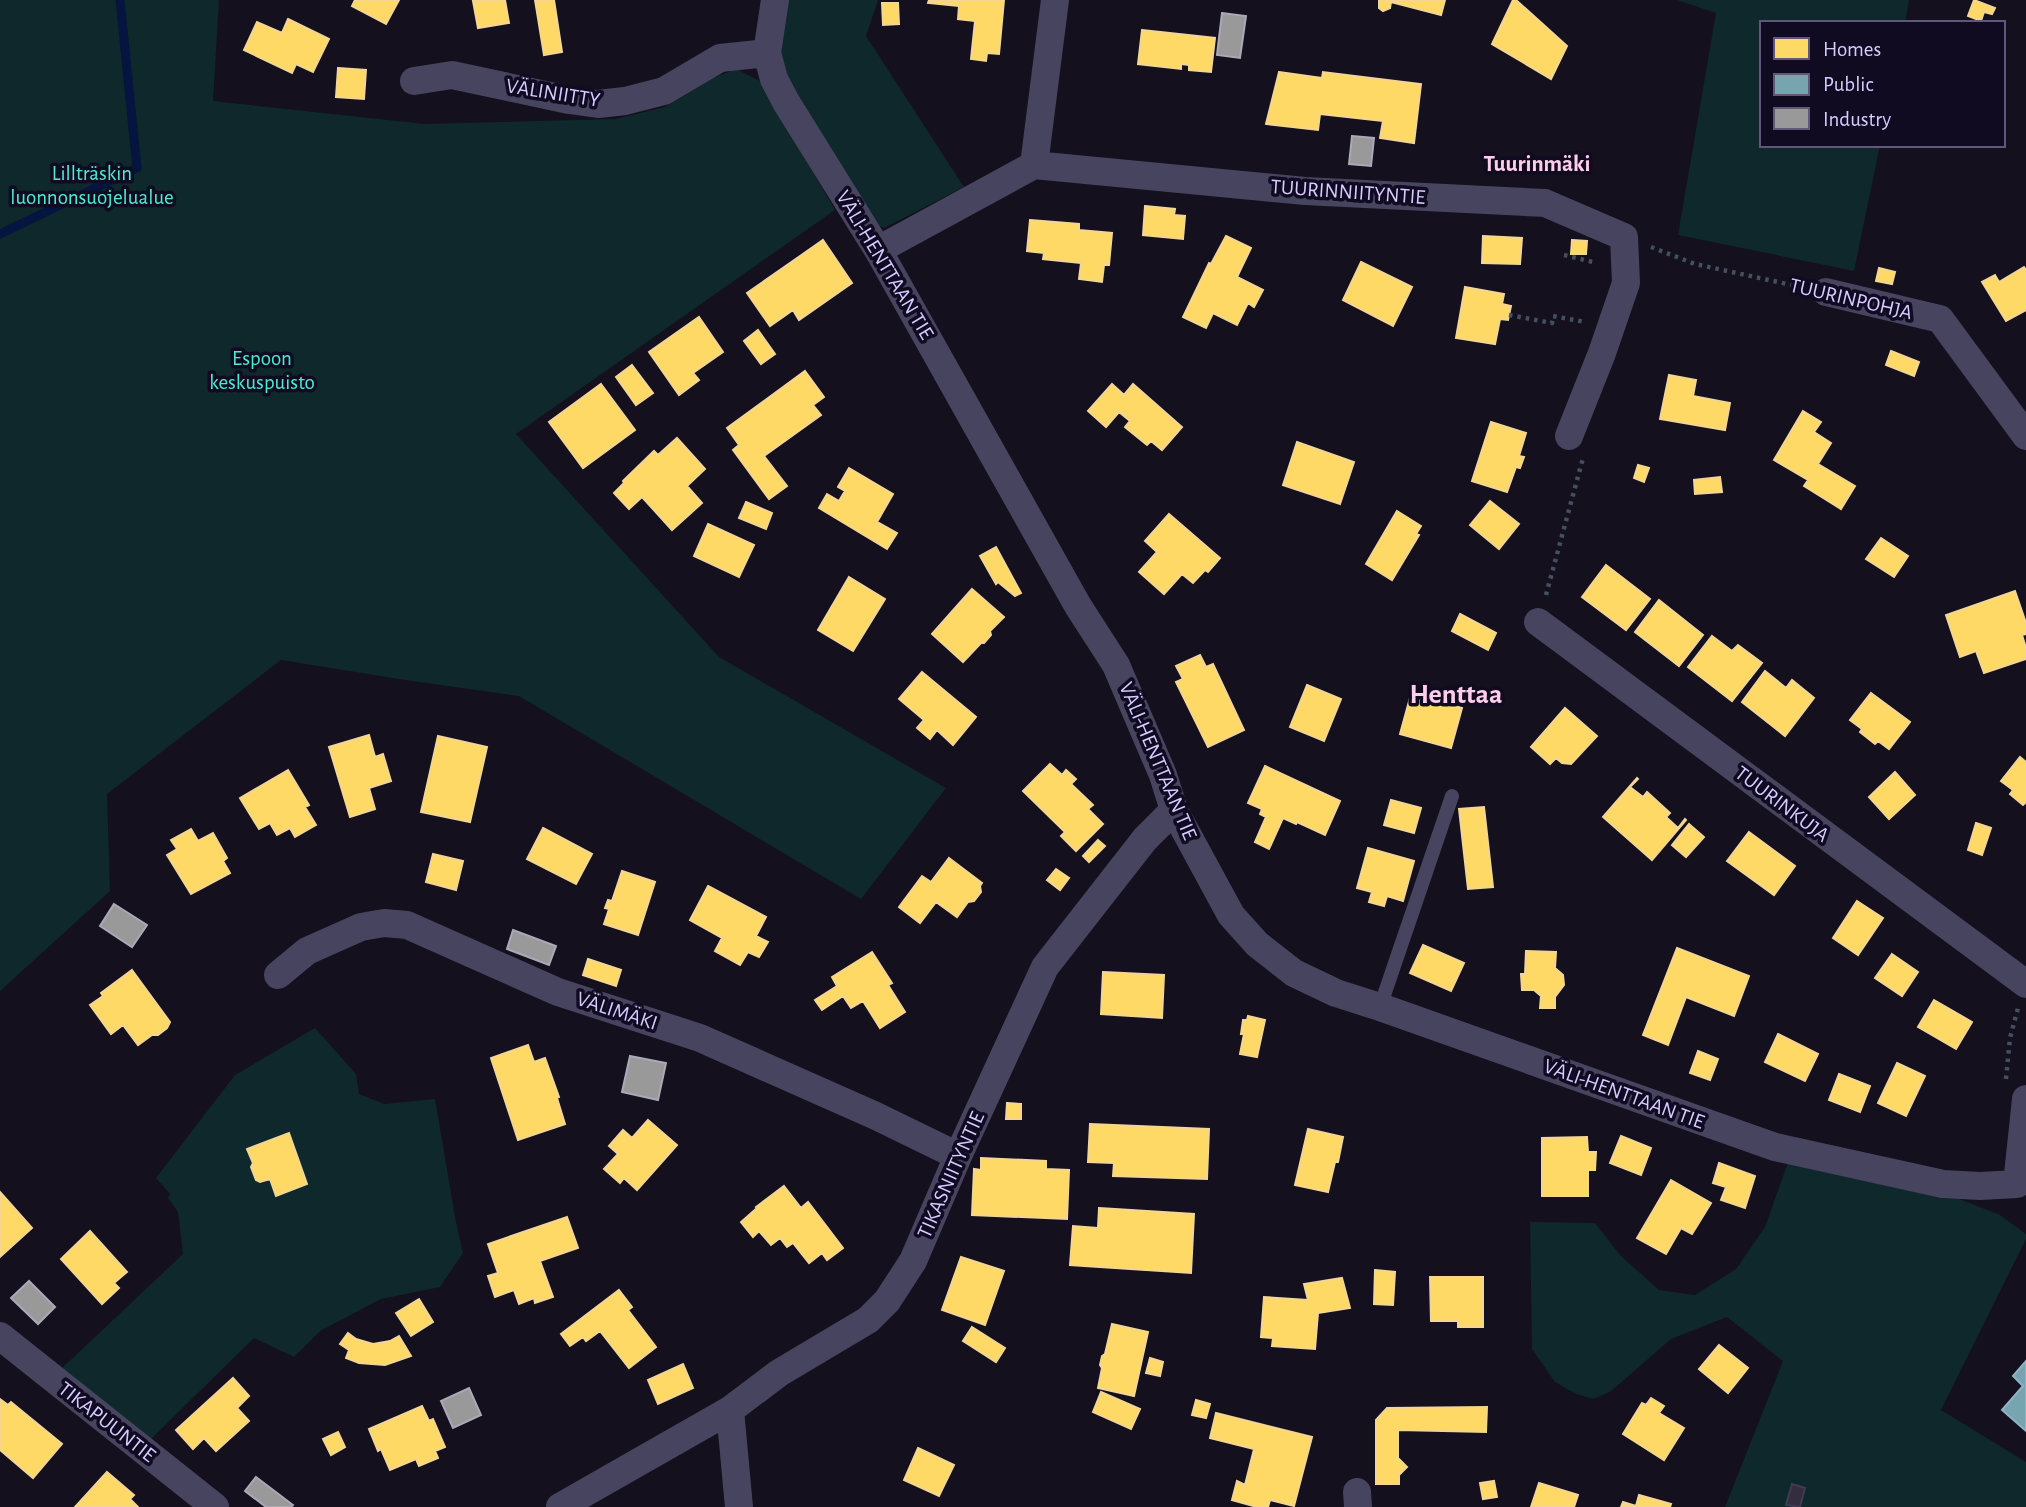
<svg xmlns="http://www.w3.org/2000/svg" width="2026" height="1507" viewBox="0 0 2026 1507" font-family="'Alegreya Sans',sans-serif">
<rect width="100%" height="100%" fill="#14101d"/>
<path fill="#0e282b" d="M0 0H219L213 101 425 124 615 119 665 107 713 78 736 69 760 81 835 210 516 434 719 657 946 788 861 899 519 696 405 680 281 660 107 794 110 891 0 991Z
M787 0H878L866 36 964 187 884 228 870 221 791 89 777 43Z
M1677 0H1909L1905 23H1762V145H1880L1854 271 1678 235 1716 13Z
M315 1028 356 1074 359 1094 384 1104 435 1099 456 1222 463 1253 440 1287 381 1299 320 1331 294 1357 254 1338 150 1440 60 1370 183 1254 178 1212 168 1198 170 1194 156 1178 235 1075Z
M1790 1157 1952 1196 2000 1215 2026 1234V1239L1941 1410 2026 1462V1507H1725L1783 1361 1727 1317 1671 1339 1610 1392 1593 1399 1576 1394 1555 1382 1532 1349 1530 1222 1595 1223 1621 1256 1659 1290 1695 1295 1736 1269 1765 1227Z"/>
<path fill="#ffd966" stroke="#f3d594" stroke-width="2" d="M355 0H399L386 24 352 6Z
M505 0 509 23 478 28 473 1Z
M535 0H554L562 52 544 55Z
M929 0H1004L999 54 987 53 986 61 971 59 975 21 958 19 959 6 928 3Z
M1379 0H1445L1441 15 1391 2 1390 8 1383 11 1379 8Z
M1513 0H1516L1567 46 1551 79 1492 44Z
M1974 0 1995 8 1992 14 1984 12 1981 21 1968 16Z
M882 3H898L899 24 883 25Z
M288 19 329 39 313 72 296 64 292 73 244 50 257 22 282 33Z
M1142 30 1215 38 1211 72 1189 70V65L1181 64V69L1138 64Z
M338 68 366 70 364 99 336 97Z
M1279 72 1322 78 1323 72 1421 84 1414 143 1380 138 1383 121 1320 114 1318 130 1266 124Z
M1145 206 1175 209 1174 215 1185 216 1183 239 1143 235Z
M1030 220 1079 224V230L1112 233 1109 265H1104L1102 282 1079 279 1081 263 1043 259 1044 253 1027 251Z
M1226 236 1251 248 1237 277 1263 290 1254 307 1248 303 1237 325 1213 313 1206 328 1183 317 1209 263 1211 264Z
M1483 236 1522 238 1520 264 1482 263Z
M823 240 852 283 799 320 793 310 770 326 747 293Z
M1572 240 1587 241 1586 254H1571Z
M1361 262 1412 287 1393 326 1343 300Z
M2024 267 2026 270V310L2006 321 1982 282 1995 275 1999 282Z
M1879 268 1895 272 1892 284 1876 281Z
M1465 287 1504 294 1502 304 1511 306 1508 320 1500 319 1495 344 1456 338Z
M699 317 723 352 693 373 699 380 679 395 649 352Z
M758 330 775 354 761 364 744 341Z
M1891 351 1919 362 1914 376 1886 365Z
M632 365 653 393 636 405 616 377Z
M805 371 824 397 813 405 821 415 764 456 787 486 769 499 733 450 739 445 727 428Z
M1669 375 1696 380 1693 396 1730 403 1725 430 1660 419Z
M601 384 635 430 583 468 549 422Z
M1112 384 1124 395 1133 384 1182 427 1162 450 1151 441 1147 445 1125 427 1130 421 1119 412 1106 427 1088 411Z
M1803 411 1821 422 1814 432 1831 443 1818 464 1855 486 1841 509 1804 486 1808 480 1774 460Z
M1491 422 1526 433 1519 456 1524 457 1520 468 1516 467 1507 492 1472 481Z
M677 438 705 469 687 486 702 503 672 530 642 497 629 509 614 493 624 483 623 481 654 451 658 455Z
M1297 442 1354 462 1340 504 1283 485Z
M1638 465 1649 468 1644 482 1634 478Z
M849 468 893 494 877 522 897 533 887 549 819 508 827 494 839 501 845 491 838 487Z
M1720 477 1722 492 1695 494 1694 480Z
M1490 501 1519 524 1499 549 1470 525Z
M746 502 772 513 766 529 739 518Z
M1397 511 1421 526 1416 534 1419 535 1392 580 1366 564Z
M1169 514 1220 558 1208 572 1205 570 1193 583 1182 574 1164 594 1139 572 1157 552 1145 541Z
M708 524 754 545 739 577 694 556Z
M1881 538 1908 556 1894 577 1866 559Z
M996 547 1021 593 1015 596 998 582 996 584 980 556Z
M1606 565 1650 599 1626 630 1582 597Z
M849 577 885 599 853 651 818 630Z
M972 589 1004 617 990 631 991 635 984 643H981L963 662 932 634Z
M2015 591 2026 623V634L2022 635 2026 648V659L1984 673 1976 651 1960 657 1946 615Z
M1659 600 1703 635 1679 666 1635 632Z
M1460 614 1496 633 1488 650 1452 631Z
M1712 636 1732 651 1738 645 1762 663 1732 701 1688 667Z
M1200 655 1206 667 1213 664 1244 730 1208 747 1176 682 1183 679 1176 666Z
M1765 671 1786 688 1792 680 1814 698 1785 736 1742 702Z
M922 672 976 717 953 745 937 730 930 739 917 728 924 720 899 699Z
M1307 685 1341 699 1324 741 1290 727Z
M1871 693 1910 722 1889 749 1878 741 1875 744 1860 732 1862 729 1850 720Z
M1411 694 1462 708 1451 748 1400 734Z
M1565 708 1597 736 1571 764 1562 763 1556 758 1550 764 1531 747Z
M369 735 375 757 383 754 391 781 369 788 375 809 350 817 329 747Z
M438 736 487 747 470 822 421 812Z
M2020 757 2026 762V802L2023 805 2010 794 2013 790 2001 781Z
M1050 764 1062 775 1066 770 1076 779 1071 784 1093 805 1088 809 1103 824 1076 851 1061 836 1065 832 1023 791Z
M1265 766 1340 801 1325 835 1297 822 1296 824 1283 818 1269 849 1255 842 1266 817 1260 814 1262 809 1248 803Z
M288 770 309 805 305 807 316 825 295 837 290 828 277 835 270 823 259 829 240 798Z
M1895 772 1915 795 1889 819 1869 797Z
M1637 778 1638 779 1630 787 1643 797 1647 792 1670 813 1666 817 1678 828 1685 819 1686 820 1652 860 1603 817Z
M1391 800 1421 808 1414 833 1384 825Z
M1484 807 1493 887 1468 889 1459 809Z
M1976 823 1991 828 1982 855 1968 850Z
M1689 824 1704 837 1686 857 1672 845Z
M543 828 592 854 576 884 527 859Z
M191 829 198 841 213 833 227 858 223 861 230 873 191 894 167 855 177 849 171 840Z
M1749 832 1795 866 1774 895 1727 861Z
M1098 840 1105 846 1089 862 1083 856Z
M1368 848 1414 861 1403 901 1387 896 1384 906 1369 902 1372 892 1357 888Z
M433 854 463 861 456 890 426 882Z
M949 858 982 883 980 886 981 892 974 901 968 902 957 917 936 902 920 923 899 907 922 876 931 882Z
M1056 869 1069 878 1060 890 1047 880Z
M622 871 655 882 638 935 604 924 609 909 605 908 608 900 612 901Z
M708 886 766 917 756 936 768 942 759 957 748 952 740 965 715 951 722 938 690 920Z
M1857 901 1883 918 1858 955 1833 938Z
M1423 945 1464 963 1451 991 1410 973Z
M1677 948 1749 976 1734 1016 1686 997 1668 1045 1643 1035Z
M1526 951 1556 952 1555 968 1563 975 1564 985 1555 997V1008H1540L1541 996 1534 990H1522L1521 974H1525Z
M872 952 892 983 888 985 905 1012 880 1028 863 1001 851 1008 843 996 822 1010 815 1000 837 986 832 977Z
M1892 954 1918 972 1902 996 1875 978Z
M588 959 621 970 616 986 583 975Z
M132 970 170 1022 167 1028 158 1035H152L138 1045 123 1025 111 1034 90 1005 103 996 101 993Z
M1103 972 1164 975 1162 1018 1101 1014Z
M1934 1000 1972 1022 1956 1049 1918 1027Z
M1248 1016 1265 1020 1257 1057 1240 1054 1244 1034H1241L1243 1020H1247Z
M1778 1034 1818 1054 1805 1081 1765 1062Z
M528 1045 534 1062 545 1058 559 1097 557 1098 565 1124 518 1140 491 1058Z
M1698 1051 1718 1059 1710 1080 1690 1073Z
M1897 1063 1925 1076 1906 1116 1878 1103Z
M1839 1074 1870 1086 1860 1112 1829 1100Z
M1007 1103 1021 1104V1119H1006Z
M648 1120 677 1145 637 1190 624 1178 620 1183 604 1169 618 1154 609 1146 623 1130 632 1138Z
M1090 1124 1209 1129 1207 1179 1113 1176 1114 1163 1088 1162Z
M1308 1129 1343 1137 1338 1162H1335L1328 1192 1295 1185Z
M289 1133 307 1184 276 1196 270 1179 260 1182 256 1180 251 1167 253 1163 247 1149Z
M1621 1136 1651 1148 1641 1175 1610 1163Z
M1587 1137 1588 1152H1596L1595 1170H1588V1196H1542V1138Z
M981 1158 1046 1161V1169L1069 1170 1067 1219 972 1215 974 1169 981 1170Z
M1719 1163 1755 1176 1745 1208 1721 1200 1726 1187 1713 1183Z
M1671 1180 1711 1203 1692 1234 1681 1228 1666 1254 1637 1238Z
M784 1186 801 1208 808 1202 843 1248 827 1260 822 1253 809 1263 793 1243 787 1247 780 1238 771 1245 759 1231 753 1237 741 1222 757 1208 756 1207Z
M0 1192 32 1228 0 1257Z
M1099 1208 1194 1214 1191 1273 1070 1265 1073 1226 1098 1228Z
M567 1217 578 1248 540 1261 553 1297 535 1303 534 1298 519 1304 514 1290 495 1297 488 1276 498 1273 488 1244Z
M90 1231 127 1272 114 1283 119 1288 102 1304 61 1259Z
M961 1257 1004 1271 985 1325 942 1310Z
M1375 1270 1395 1272 1393 1305 1374 1304Z
M1430 1277H1483V1327H1458V1321H1431Z
M1342 1278 1350 1308 1318 1313 1315 1349 1272 1346 1273 1338 1261 1337 1264 1297 1308 1300 1304 1284Z
M619 1290 632 1307 628 1310 656 1347 629 1368 600 1331 586 1341 583 1337 570 1346 561 1334Z
M419 1299 433 1322 411 1336 396 1313Z
M1112 1324 1148 1332 1134 1396 1098 1388 1102 1368 1100 1365 1102 1356 1105 1354Z
M972 1327 1005 1348 996 1362 963 1341Z
M348 1333 356 1339 373 1344 390 1341 399 1336 411 1356 385 1365 359 1363 346 1358 349 1350 340 1344Z
M1719 1345 1748 1368 1728 1393 1699 1369Z
M1150 1358 1163 1362 1160 1376 1146 1373Z
M683 1364 693 1388 658 1404 648 1380Z
M233 1378 249 1396 237 1408 249 1421 216 1451 204 1438 193 1449 176 1430Z
M1101 1392 1140 1409 1131 1429 1093 1412Z
M1651 1398 1664 1406 1659 1413 1684 1428 1664 1460 1623 1434 1642 1403 1646 1405Z
M0 1399 8 1405 11 1402 62 1444 33 1478 0 1450Z
M1196 1400 1210 1404 1206 1418 1192 1415Z
M422 1406 429 1421 433 1419 445 1447 435 1451 438 1458 419 1466 416 1459 390 1470 381 1449 378 1451 369 1429Z
M1487 1407 1486 1432 1398 1430V1458L1407 1467 1399 1475V1484H1376V1420L1387 1408Z
M1216 1413 1312 1437 1294 1506 1270 1500 1268 1507H1257L1232 1500 1237 1481 1245 1485 1254 1449 1210 1438Z
M338 1432 345 1447 331 1455 323 1439Z
M918 1448 954 1465 939 1496 904 1480Z
M107 1472 134 1495 130 1499 138 1507H75Z
M1494 1481 1497 1497 1483 1499 1480 1483Z
M1539 1483 1578 1495 1574 1507H1531Z
M1639 1495 1671 1504 1670 1507H1621L1623 1502 1636 1506Z"/>
<path fill="#76a5af" stroke="#93b1c7" stroke-width="2" d="M2026 1361V1431L2002 1410 2023 1386 2013 1376Z"/>
<path fill="#999" stroke="#aba8b8" stroke-width="2" d="M1222 13 1246 16 1240 58 1217 55Z
M1352 136 1374 138 1371 166 1349 164Z
M114 904 147 925 132 947 100 926Z
M513 930 556 946 549 965 507 949Z
M630 1056 666 1063 658 1100 622 1092Z
M29 1281 55 1307 38 1324 11 1298Z
M469 1388 481 1415 453 1428 441 1401Z
M256 1477 293 1505 291 1507H266L245 1491Z"/>
<g fill="none" stroke-linecap="round" stroke-linejoin="round">
<path stroke="#05153f" stroke-width="9" d="M0 234 137 168 120 0"/>
</g>
<path fill="#322e3f" stroke="#413a52" stroke-width="2" d="M1792 1484 1805 1488 1800 1507 1786 1505Z"/>
<g fill="none" stroke-linecap="round" stroke-linejoin="round">
<path stroke="#425060" stroke-width="4.5" stroke-dasharray="3.5 5" stroke-linecap="butt" d="M1651 247 1695 264 1801 287
M1564 255 1597 263
M1509 315 1552 323 1553 316 1585 322
M1546 595 1583 458
M2006 1079 2010 1038 2018 1008"/>
<path stroke="#47445f" stroke-width="14" d="M1380 1007 1452 796"/>
<path stroke="#47445f" stroke-width="28" d="M775 0 767 53 774 79 786 102 878 250 1078 606 1116 665 1163 775 1174 810 1231 915 1257 944 1294 973 1336 993 1380 1007 1775 1147 1943 1184 1980 1186 2017 1184
M414 81 452 75 569 100 598 104 625 101 664 91 720 58 767 53
M1034 165 1055 0
M878 250 1034 165 1305 191 1545 203 1624 237 1626 283 1602 353 1569 436
M1826 292 1940 319 2026 436
M1538 622 2026 984
M278 975 307 951 361 927 384 923 407 925 558 992 700 1038 876 1116 958 1156
M2017 1184 2026 1099
M0 1336 215 1507
M1357 1492 1358 1507
M560 1507 730 1410
M739 1507 730 1410 779 1373 868 1320 887 1301 913 1261 958 1156 1045 967 1145 839 1174 810"/>
</g>
<g text-anchor="middle" dominant-baseline="central" stroke-width="7" stroke-linejoin="round" paint-order="stroke">
<g font-size="21" fill="#d6ccff" stroke="#110b22">
<text transform="translate(553 93) rotate(9)">VÄLINIITTY</text>
<text transform="translate(1348 192) rotate(4)">TUURINNIITYNTIE</text>
<text transform="translate(885 265) rotate(59)">VÄLI-HENTTAAN TIE</text>
<text transform="translate(1851 299) rotate(13)">TUURINPOHJA</text>
<text transform="translate(1158 761) rotate(67)">VÄLI-HENTTAAN TIE</text>
<text transform="translate(1782 804) rotate(37)">TUURINKUJA</text>
<text transform="translate(617 1011) rotate(18)">VÄLIMÄKI</text>
<text transform="translate(1624 1094) rotate(20)">VÄLI-HENTTAAN TIE</text>
<text transform="translate(951 1175) rotate(-66)">TIKASNIITYNTIE</text>
<text transform="translate(107 1422) rotate(38)">TIKAPUUNTIE</text>
</g>
<g font-size="21" fill="#4cecd0" stroke="#110b22">
<text x="92" y="173">Lillträskin<tspan x="92" dy="24">luonnonsuojelualue</tspan></text>
<text x="262" y="358">Espoon<tspan x="262" dy="24">keskuspuisto</tspan></text>
</g>
<g font-size="23" font-weight="bold" fill="#ffcee9" stroke="#110b22">
<text x="1537" y="164">Tuurinmäki</text>
</g>
<g font-size="28" font-weight="bold" fill="#ffcee9" stroke="#110b22">
<text x="1456" y="695">Henttaa</text>
</g>
</g>
<rect x="1760" y="21" width="245" height="126" fill="#110b22" stroke="#60587a" stroke-width="2"/>
<rect x="1774" y="38" width="35" height="21" fill="#ffd966" stroke="#60587a" stroke-width="2"/>
<text x="1823" y="56" font-size="21" fill="#d6ccff">Homes</text>
<rect x="1774" y="74" width="35" height="21" fill="#76a5af" stroke="#60587a" stroke-width="2"/>
<text x="1823" y="91" font-size="21" fill="#d6ccff">Public</text>
<rect x="1774" y="108" width="35" height="21" fill="#999999" stroke="#60587a" stroke-width="2"/>
<text x="1823" y="126" font-size="21" fill="#d6ccff">Industry</text>
</svg>
